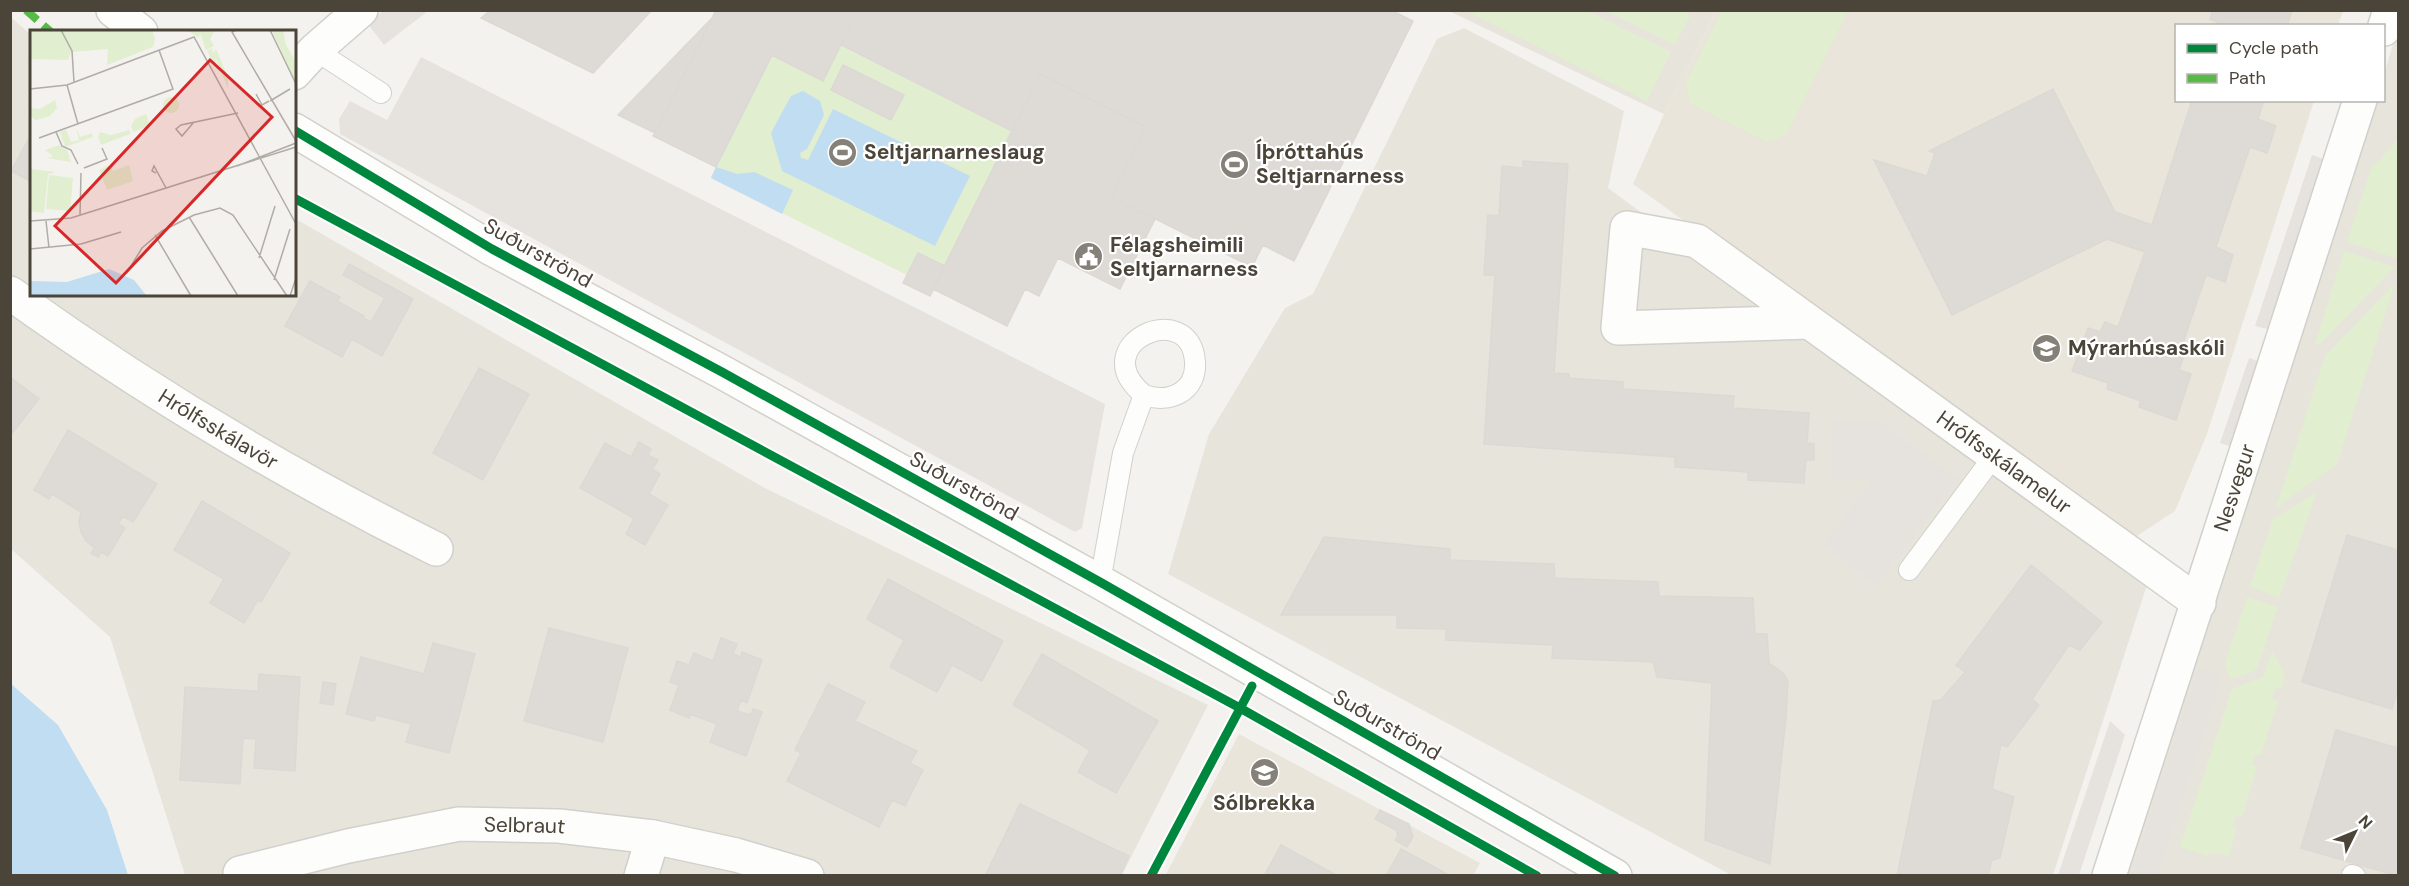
<svg xmlns="http://www.w3.org/2000/svg" width="2409" height="886" viewBox="0 0 2409 886" font-family="'DM Sans',sans-serif">
<rect width="100%" height="100%" fill="#f4f2ee"/>
<path fill="#e7e4dc" d="M1449 11H1716L1664 114Z
M11 17 31 35 32 294H294V218L763 487 1208 705 1122 875H185L110 637 11 549Z
M1464 28 1624 111 1608 188 2147 585 2053 875 1733 876 1168 574 1209 434 1285 308 1313 294 1437 39Z
M2398 28V875L2125 876 2148 809 2296 342 2375 101 2384 100V74Z"/>
<path fill="#eae5da" d="M1716 11H2343L2338 25 2176 26V100L2314 101 2207 434 2175 511 2128 542 1633 184 1664 114Z
M1239 734 1480 863 1473 876H1165Z"/>
<path fill="#e1eecf" d="M716 10 858 11 841 46 1012 131 945 266 907 275 711 178 716 167 653 136Z
M1474 10 1588 11 1671 52 1647 101 1472 14Z
M1722 10 1848 11 1786 135 1767 142 1691 104 1685 84Z
M1606 11H1687L1690 16 1675 45Z
M2398 139V259L2347 242 2373 163 2376 164Z
M2344 251 2395 267 2320 344H2315Z
M2395 283 2337 464 2276 508 2325 356Z
M2317 492 2279 598 2250 586 2273 519Z
M2247 597 2278 607 2258 666 2253 672 2230 679 2225 663Z
M2272 651 2285 674 2281 689 2275 688 2272 699 2278 701 2261 755H2255L2252 765 2257 767 2242 817 2236 815 2233 826 2237 828 2229 856 2212 852 2207 856 2180 847 2232 689 2263 677Z"/>
<path fill="#e6e3df" d="M383 11H428L384 45 367 23Z
M421 57 1105 404 1082 528 1075 532 340 134 339 119 350 101 387 120Z
M2312 155 2323 159 2267 329 2255 326Z
M2249 358 2260 362 2232 447 2220 443Z
M1831 419 1879 420 1958 480 1876 585 1823 544 1872 480H1832Z
M2198 668 2223 675 2158 875H2131Z
M2110 721 2125 735 2079 875H2058Z"/>
<path fill="#c0ddf1" d="M803 91 820 101 824 115 807 149 800 153 801 158 808 160 833 109 970 176 935 246 782 171 771 133 791 96Z
M716 167 737 174 754 172 793 190 782 214 711 178Z
M10 683 58 725 107 810 128 875H11Z"/>
<path fill="#dedbd6" stroke="#dcd9d4" stroke-width="1.5" d="M491 10H652L593 73 481 18Z
M716 10H858L823 81 772 55 716 167 653 136Z
M858 10H1391L1413 21 1294 261 1263 245 1252 267 1111 197 1146 127 1040 74 1012 131 841 45Z
M2213 10H2292L2287 26H2216L2217 22 2210 19Z
M713 17 655 133 618 115Z
M843 65 904 95 891 120 831 90Z
M1040 74 1146 127 1111 197 1155 219 1120 289 1058 258 1039 296 1025 289 1007 326 933 289Z
M2053 89 2115 212 2152 225 2192 100H2264L2258 119 2276 126 2267 153 2250 147 2216 247 2233 255 2225 282 2206 275 2182 346 2187 348 2179 370 2191 374 2176 420 2139 407 2141 401 2107 389 2108 383 2072 371 2088 328 2100 332 2105 322 2118 327 2145 252 2107 239 1952 315 1874 160 1927 176 1935 153 1929 151Z
M32 133V182L11 171Z
M1523 161 1568 164 1554 373 1569 374V378L1623 382V389L1734 396 1733 408 1809 413 1807 443 1814 444V460H1806L1804 483 1748 480V472L1675 467V457L1484 444 1495 275H1484L1488 215 1499 216 1502 166 1523 168Z
M918 253 945 266 930 296 903 283Z
M349 264 413 299 382 356 352 339 342 357 285 326 310 281 340 297 337 301 364 316 363 318 371 322 385 298 343 275Z
M479 368 529 394 483 480 433 453Z
M10 377 39 399 10 436Z
M68 430 157 484 133 522 123 516 118 524 125 528 108 556 101 552 98 557 91 553 95 548 86 541 81 532 79 522 81 512 52 494 49 499 34 490Z
M639 442 651 449 648 455 658 460 652 469 660 474 649 494 668 505 645 545 626 534 634 518 580 488 605 443 631 457Z
M202 501 290 553 261 602 258 600 244 623 210 603 224 579 174 550Z
M2347 535 2398 550V688L2392 709 2302 682Z
M1324 537 1450 549V560L1554 564 1555 578 1658 582 1659 596 1753 598 1755 634H1767L1769 663 1783 673 1788 681 1786 718 1770 864 1705 840 1712 683 1657 677 1653 662 1552 658 1553 645 1446 640V629L1397 628V615H1281Z
M2031 565 2102 622 2080 650 2069 645 2032 699 2039 705 2007 747 2001 744 1992 789 2014 797 2000 858 1992 860 1988 876H1897L1933 701 1941 700 1965 672 1956 665Z
M888 579 1003 641 982 681 952 665 937 692 890 667 904 640 867 619Z
M549 628 628 648 603 742 524 721Z
M721 638 737 644 733 654 741 657 742 652 762 660 747 703 741 700 737 711 751 715 753 709 762 712 746 756 710 742 717 724 690 714 689 718 670 710 679 685 670 682 677 661 689 665 694 653 713 661Z
M433 643 475 654 449 753 406 742 411 724 376 715 374 721 346 714 361 657 424 674Z
M1042 654 1158 721 1116 793 1078 772 1090 750 1013 705Z
M259 674 300 677 295 771 254 768 256 739 243 738 240 784 180 780 185 687 258 691Z
M323 682 336 684 333 705 320 703Z
M828 684 865 702 855 721 917 751 910 763 923 770 905 806 892 800 879 827 787 781 801 753 795 750Z
M2336 730 2398 748V876L2301 848Z
M1020 804 1129 856 1120 876H985Z
M1380 810 1409 824 1413 837 1407 847 1395 840 1398 836 1396 830 1375 819Z
M1281 845 1338 876H1264Z
M1401 849 1449 875 1448 876H1386Z"/>
<g fill="none" stroke-linecap="round" stroke-linejoin="round">
<defs>
<path id="service" d="M315 50 381 93
M1909 570 1994 456
M1100 582 1123 453 1144 395C1169 404 1197 392 1195 362 1191 296 1082 344 1144 395
M2352 875 2355 876"/>
<g id="minor">
<path d="M2384 29 2390 10"/>
<path d="M294 73 315 50 361 10"/>
<path id="s1" d="M10 293C145 390 287 475 436 549"/>
<path id="s2" d="M1809 322 1618 328 1627 228 1697 241 2199 603"/>
<path id="s3" d="M240 873 348 846 459 824 559 826 653 837 736 855 807 876"/>
<path d="M641 876 653 837"/>
<path id="s4" d="M2109 876 2360 100"/>
</g>
<path id="tertiary" d="M113 10 141 32
M294 130 492 249 722 372 1100 582 1615 876"/>
</defs>
<use href="#service" stroke="#d2d0cb" stroke-width="22"/>
<use href="#minor" stroke="#d2d0cb" stroke-width="36"/>
<use href="#tertiary" stroke="#d2d0cb" stroke-width="36"/>
<use href="#service" stroke="#fdfdfc" stroke-width="20"/>
<use href="#minor" stroke="#fdfdfc" stroke-width="33"/>
<use href="#tertiary" stroke="#fdfdfc" stroke-width="33"/>
<path stroke="#58b947" stroke-width="8" stroke-dasharray="15 8" stroke-linecap="butt" d="M26 10 51 32"/>
<defs>
<path id="cycleway" d="M294 130 492 249 722 372 1100 582 1615 876
M294 198 1240 708 1537 876
M1151 876 1252 686"/>
</defs>
<use href="#cycleway" stroke="#fff" stroke-width="13"/>
<use href="#cycleway" stroke="#00873e" stroke-width="9"/>
</g>
<defs>
<symbol id="stadium-disc" viewBox="-11 -11 22 22"><circle r="9.5" fill="#868178" stroke="#fff"/><path d="M0-5a6.5 5 0 1 0 0 10a6.5 5 0 1 0 0-10ZM-3.5-1.8h7v3.6h-7Z" fill="#fff"/></symbol>
<symbol id="civic-disc" viewBox="-11 -11 22 22"><circle r="9.5" fill="#868178" stroke="#fff"/><path d="M-.6-6.5H3V-4.5H.6V-3L4-1V1h2V6H-6V1h2V-1L-.6-3ZM-1.2 2.5V6h2.4V2.5Z" fill="#fff"/></symbol>
<symbol id="school-disc" viewBox="-11 -11 22 22"><circle r="9.5" fill="#868178" stroke="#fff"/><path d="M0-5L7-2L0 1L-7-2ZM-4 1L0 2.5L4 1V4Q0 6-4 4Z" fill="#fff"/></symbol>
</defs>
<g fill-rule="evenodd">
<use href="#stadium-disc" x="826" y="136" width="33" height="33"/>
<use href="#stadium-disc" x="1218" y="148" width="33" height="33"/>
<use href="#civic-disc" x="1072" y="240" width="33" height="33"/>
<use href="#school-disc" x="2030" y="332" width="33" height="33"/>
<use href="#school-disc" x="1248" y="756" width="33" height="33"/>
</g>
<g text-anchor="middle" dominant-baseline="central" stroke-width="4.5" stroke-linejoin="round" paint-order="stroke">
<g font-size="21" font-weight="bold" fill="#4b4439" stroke="#fff" text-anchor="start">
<text x="864" y="152">Seltjarnarneslaug</text>
<text x="1256" y="152">Íþróttahús<tspan x="1256" dy="24">Seltjarnarness</tspan></text>
<text x="1110" y="245">Félagsheimili<tspan x="1110" dy="24">Seltjarnarness</tspan></text>
<text x="2068" y="348">Mýrarhúsaskóli</text>
<text x="1264" y="803" text-anchor="middle">Sólbrekka</text>
</g>
<g font-size="21" fill="#4b4439" stroke="#fff">
<text transform="translate(538 253) rotate(29)">Suðurströnd</text>
<text stroke="none"><textPath href="#s1" startOffset="249">Hrólfsskálavör</textPath></text>
<text stroke="none"><textPath href="#s2" startOffset="741">Hrólfsskálamelur</textPath></text>
<text transform="translate(964 486) rotate(29)">Suðurströnd</text>
<text stroke="none"><textPath href="#s4" startOffset="408">Nesvegur</textPath></text>
<text transform="translate(1387 725) rotate(30)">Suðurströnd</text>
<text stroke="none"><textPath href="#s3" startOffset="290">Selbraut</textPath></text>
</g>
</g>
<g transform="translate(30 30)">
<rect width="266" height="266" fill="#f4f2ee"/>
<path d="M0 0H122L125 8 123 17 77 35 78 19 41 22 38 30 0 29ZM157 0H185L180 9 184 16 176 20 170 3 169 8ZM242 0H253L256 15 265 30V52ZM182 18 183 24 186 19 198 47V59L185 27 188 41 177 21ZM133 75a8 8 0 1 1 16 0a8 8 0 1 1-16 0ZM25 70 27 78 20 86 6 90 0 86V78L10 79ZM116 84 120 96 103 102 101 96 105 89ZM46 97 50 107 62 103 63 107 35 117 30 102 36 100 41 112 49 110ZM100 100V104L71 115 68 107 70 102 81 105ZM29 115 37 120 41 132 17 128 23 126 15 120ZM80 135 83 141 99 135 103 151 77 160 69 140ZM0 139 26 142 18 144 14 183 0 181ZM19 145 43 148 40 181 16 179Z" fill="#e1eecf"/>
<path d="M79 239 104 250 116 265H0V251L37 252Z" fill="#c0ddf1"/>
<path fill="none" stroke="#b0aca6" stroke-width="1.5" d="M31 0 42 21 44 52M206 0 202 2 266 111M240 0 266 54M37 55 48 94M0 59 37 55 164 7 266 194M226 64 232 75 239 71M240 71 260 59M164 92 152 106 146 99 151 95 208 83M26 102 32 116 41 120 48 134M9 108 143 59 129 20M207 136 266 113M54 138 77 129 72 118M126 143 122 141 124 136 136 158M50 185 51 143M159 187 208 266M0 191 41 188 266 117M16 191 19 218M125 205 161 266M0 219 51 214 91 202M229 228 245 176M101 236 112 218 132 201 164 185 190 178 203 185 257 266M244 250 260 199M260 266 266 248"/>
<path fill="#d62828" fill-opacity="0.15" stroke="#d62828" stroke-width="3" d="M180 30 242 87 86 253 25 196Z"/>
<rect width="266" height="266" fill="none" stroke="#4b4439" stroke-width="3"/>
</g>
<rect width="2409" height="886" fill="none" stroke="#4b4439" stroke-width="24"/>
<rect x="2175" y="24" width="210" height="78" fill="#ffffff" stroke="#b7b4b0" stroke-width="1.5"/>
<rect x="2187" y="44" width="30" height="9" fill="#00873e" stroke="#b7b4b0" stroke-width="1.5"/>
<text x="2229" y="54" font-size="18" fill="#4b4439">Cycle path</text>
<rect x="2187" y="74" width="30" height="9" fill="#58b947" stroke="#b7b4b0" stroke-width="1.5"/>
<text x="2229" y="84" font-size="18" fill="#4b4439">Path</text>
<g transform="translate(2355 832) rotate(47)" stroke="#ffffff" stroke-width="4.5" paint-order="stroke">
<path d="M0-4.5L10 22L0 15L-10 22Z" fill="#4b4439"/>
<text y="-9" font-size="16" font-weight="bold" text-anchor="middle" fill="#4b4439">N</text>
</g>
</svg>
